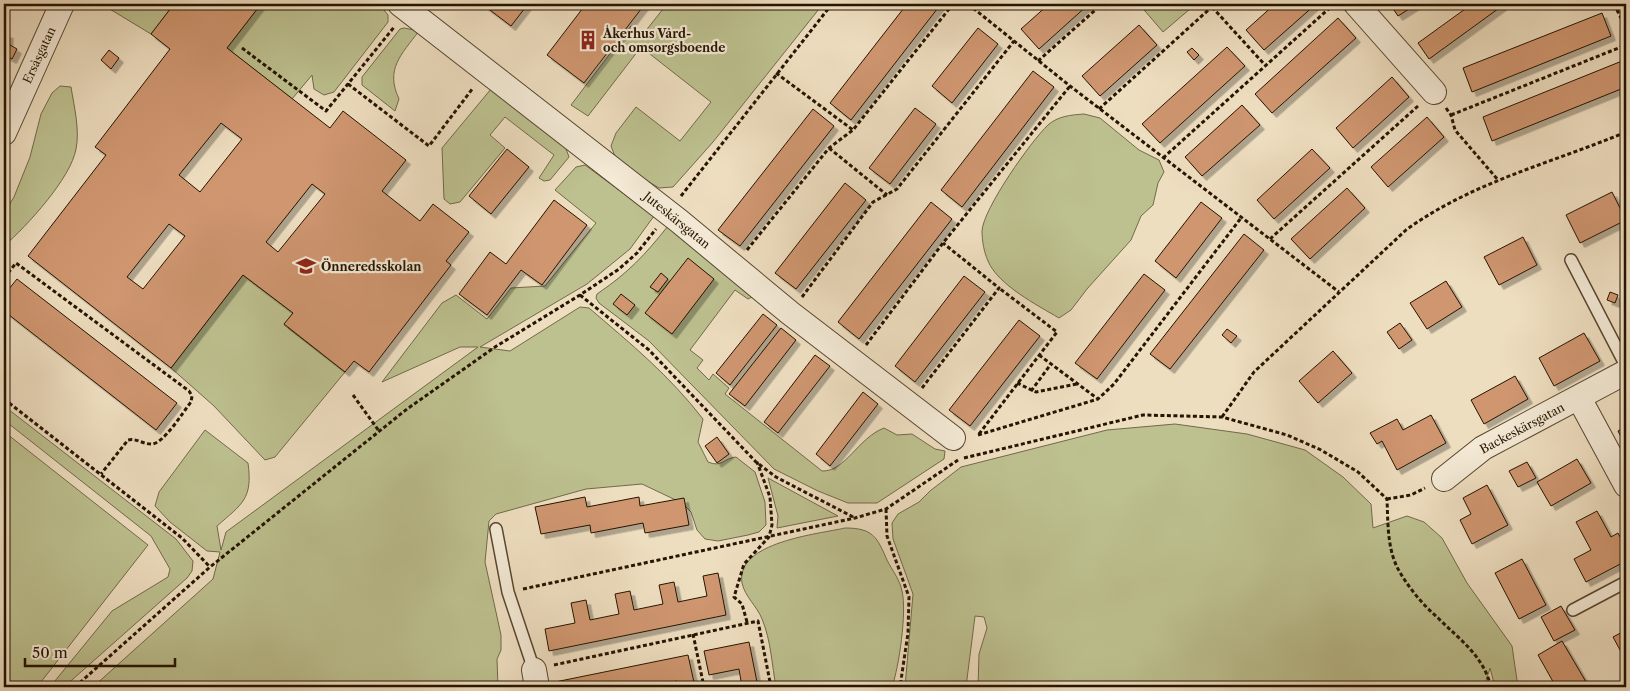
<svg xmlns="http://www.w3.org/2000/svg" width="1630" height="691" viewBox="0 0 1630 691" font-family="'Libre Caslon Text',serif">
<defs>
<filter id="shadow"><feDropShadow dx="4.5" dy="4.5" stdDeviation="0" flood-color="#0004"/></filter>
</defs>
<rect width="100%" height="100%" fill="#eedec0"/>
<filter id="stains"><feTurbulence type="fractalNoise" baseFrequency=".004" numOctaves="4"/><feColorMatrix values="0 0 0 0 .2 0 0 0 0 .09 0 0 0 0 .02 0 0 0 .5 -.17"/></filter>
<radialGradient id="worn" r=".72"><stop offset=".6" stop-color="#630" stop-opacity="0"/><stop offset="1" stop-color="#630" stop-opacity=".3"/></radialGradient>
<path fill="#bdc08f" stroke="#716a48" d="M109 4H174L151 34 108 8Z
M261 4H379L388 15V22L334 92 324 95 314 89 312 75 292 99 227 48Z
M667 4H823L713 142 673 187 659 188 631 171 616 159 611 146 616 133 636 107 680 141 711 102 641 47 588 116 571 105 631 26 644 33Z
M1139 4H1185L1190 9 1163 32Z
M404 28 419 31C401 55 385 69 399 99L395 111 362 85V77L400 29Z
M60 86 71 87C74 106 80 130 76 149 71 178 27 226 4 246V213L14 197 30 157 41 114 52 93Z
M491 89 565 146 569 157 550 180 544 181 539 178 554 155 505 117 490 135 505 148 460 202 450 204 444 199 442 148Z
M1084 114 1100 118 1139 150 1159 160 1164 172 1158 183 1153 205 1141 216 1131 240 1087 289 1071 310 1059 318C1037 305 998 285 988 261 984 252 982 241 982 231 983 209 1031 141 1048 125 1058 116 1071 115 1084 114Z
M585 165 654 216 630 249 587 284 480 347 510 351 580 307 589 308C630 343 670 376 703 419L698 442 708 462C722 468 724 458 736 457L755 472 765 502 766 525 759 532 748 535 718 541 705 539 697 530 691 512 682 503 642 484 586 489 496 514 489 521 485 562 501 635V650L497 659 498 687H93L213 579 220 552 207 551 170 522 155 506 159 492 205 430 248 463C253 499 242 504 217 526L221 550 226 532 478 347H460L382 382 442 303 456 295 487 319 511 288 545 286 596 223 555 190 576 167Z
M668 226 752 297 748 299 735 290 690 350 703 360 697 368 709 380 713 374 729 388 725 394 822 471C845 472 858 438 884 428L897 435 912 434 935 449 945 451 944 459 877 503H848L818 491 774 469 649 341 599 303 596 298 597 294C628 273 645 255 668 226Z
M243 275 293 313 284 325 345 372 275 457 265 460 214 406 171 368Z
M4 406 176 539 193 561 192 571 187 578 64 687H50L112 611 168 577 170 569 151 536 4 420Z
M1175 424 1247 434 1305 450 1343 477 1371 504 1373 528 1407 516 1424 522 1442 538 1467 583 1512 646 1518 687H1495L1490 668 1484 687H978L979 654 987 628 984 617 975 616 966 687H905L913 594 893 539 892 523 898 514 919 502 930 491 961 467 1107 430Z
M7 434 148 545 37 687H4V438Z
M768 478 838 516 777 528 778 516Z
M845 528C873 528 877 537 887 560 892 570 900 580 902 591 907 612 899 667 892 687H776C772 666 771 640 762 619 757 606 745 597 742 583 735 542 819 534 845 528Z"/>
<path fill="#cf966f" stroke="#251400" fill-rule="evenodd" filter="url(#shadow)" d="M174 4H261L227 48 330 128 343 111 406 160 382 191 420 221 433 204 469 232 446 261 451 265 369 372 354 361 345 372 284 324 293 313 243 275 171 368 28 256 106 155 95 147 170 49 151 34ZM221 123 242 139 200 192 179 175ZM312 184 325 194 278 252 266 242ZM169 224 185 236 143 289 127 277Z
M482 4H528L511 26Z
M586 4H645L584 83 547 55Z
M907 4H941L851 120 830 103Z
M1049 4H1089L1039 49 1021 29Z
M1275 4H1316L1264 50 1246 30Z
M1390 4H1417L1398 16Z
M1472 4H1501L1502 6 1429 59 1418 43Z
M1602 13 1611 36 1472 92 1463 68Z
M1338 18 1356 38 1272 113 1255 94Z
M1139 25 1157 45 1100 96 1082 76Z
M978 28 998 44 952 103 932 86Z
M4 33 9 34 8 44H4Z
M10 45 17 49 12 59 4 55Z
M1227 47 1245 66 1160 143 1142 124Z
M1192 48 1199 55 1194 60 1187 52Z
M109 50 119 58 111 69 101 60Z
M1622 61 1626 73V87L1492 141 1483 117Z
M1033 71 1054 87 962 207 941 190Z
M1392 77 1409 97 1353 148 1336 128Z
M1242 105 1260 125 1202 176 1185 157Z
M915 108 936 124 890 184 869 168Z
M813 109 834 126 740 246 718 230Z
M1427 117 1444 137 1388 187 1371 167Z
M507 149 529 167 491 214 469 196Z
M1312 149 1330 168 1274 219 1257 200Z
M845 183 866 200 796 289 775 273Z
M1347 188 1365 208 1310 259 1291 239Z
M1612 192 1626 220 1580 243 1566 215Z
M554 200 587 225 542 285 521 270 487 315 459 294 490 252 506 264Z
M931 202 952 219 859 339 838 322Z
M1201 202 1222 218 1176 278 1155 261Z
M1244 234 1264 250 1170 369 1150 354Z
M1523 237 1537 265 1499 285 1484 257Z
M688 258 714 279 672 334 645 313Z
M661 273 668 279 658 292 650 287Z
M1144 274 1165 290 1097 379 1075 363Z
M964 276 985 292 915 382 895 366Z
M17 279 177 403 156 430 4 311V295Z
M1446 281 1462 307 1427 329 1410 303Z
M1610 292 1618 295 1615 303 1607 300Z
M621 294 635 305 627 315 613 304Z
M763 314 777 325 730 385 716 373Z
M1019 320 1040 336 970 426 949 410Z
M1400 323 1412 340 1399 349 1387 332Z
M781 328 796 340 745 406 729 394Z
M1227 329 1237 336 1231 343 1222 335Z
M1584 333 1600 361 1554 386 1539 358Z
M1333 351 1352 373 1318 403 1299 381Z
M815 355 830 366 778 433 764 422Z
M1515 376 1528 399 1484 424 1471 400Z
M863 392 878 404 830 466 816 454Z
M1431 415 1446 443 1397 470 1382 441 1377 444 1370 433 1397 419 1403 430Z
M1626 426V447L1618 431Z
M717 437 729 454 717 463 705 446Z
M1577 459 1591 483 1551 506 1537 482Z
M1527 462 1536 478 1518 487 1509 471Z
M1487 485 1508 525 1472 544 1460 520 1471 514 1463 498Z
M585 497 587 507 639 497 640 506 684 498 689 525 645 533 643 523 591 533 590 525 541 534 535 507Z
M1597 511 1611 537 1618 533 1626 548V561L1586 582 1574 559 1591 550 1576 522Z
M1522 559 1546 605 1519 619 1495 573Z
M718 573 726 615 549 651 545 629 575 623 571 603 586 600 590 620 619 614 615 594 630 591 634 610 663 604 659 585 674 582 678 602 707 596 703 576Z
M1561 606 1575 630 1554 641 1541 617Z
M1626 630V661L1613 637Z
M1562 641 1589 687H1556L1538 655Z
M749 642 758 687H742L739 669 709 675 704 651Z
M688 655 695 687H678L677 681 649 687H557L555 682Z"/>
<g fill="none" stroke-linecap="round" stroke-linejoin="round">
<defs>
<path id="lane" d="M1571 260 1626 366
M496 529 508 592 534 670
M1573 610 1626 582"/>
<path id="street" d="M400 4 679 221 790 313 953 438
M1356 4 1434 92
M4 133 62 4
M1579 398 1626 485
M1444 479 1483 448 1626 372
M534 670 537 687"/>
</defs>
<use href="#lane" stroke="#574630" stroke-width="14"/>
<use href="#street" stroke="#574630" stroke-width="26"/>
<path stroke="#251400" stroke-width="3" stroke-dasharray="4 2.5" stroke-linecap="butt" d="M968 4 1070 86 1339 292
M1614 4 1626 28
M1212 7 1265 65
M242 48 326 111 395 26
M1038 61 1102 4
M776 73 853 130
M348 84 429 146 473 88
M1446 108 1451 115 1455 130 1498 180
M1099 109 1215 4
M1451 115 1626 45
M829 148 887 195
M1163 158 1334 4
M681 196 832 4
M1270 239 1418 106
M747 250 829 148 853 130 953 4
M4 278 16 263 189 391 192 396 191 402C183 412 163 445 151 444 142 444 137 438 128 440L101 474
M580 295 649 350 756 462 776 477 855 518
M802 297 873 202 897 189 1014 41
M866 345 943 243 1070 86
M1039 355 1098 399
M1017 383 1036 392 1077 384
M922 388 999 288 943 243
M1031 391 1051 364
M353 395 379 431
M4 399 182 538 210 567
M1222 417 1254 372 1406 230C1472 182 1552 163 1626 132
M979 434 1057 332 999 288
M978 435 1098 399 1114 384 1241 218
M964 458 1143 415 1222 417 1287 435 1321 450 1358 472 1387 499C1388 521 1387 546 1397 567 1407 586 1422 604 1438 618 1460 640 1483 655 1491 687
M1387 499 1411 495 1425 488
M886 509 887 536 909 597 908 633 900 687
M523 589 855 518 886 509 958 460
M747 622 742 604 734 597 744 564 769 537 772 525 770 497 757 462
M693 634 704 687
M554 665 758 621 771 687
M75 687 210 567 407 409 495 347 580 295 619 269 637 253 656 229"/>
<use href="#lane" stroke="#f4ead6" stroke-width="11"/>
<use href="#street" stroke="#f4ead6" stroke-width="24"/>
</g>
<defs>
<symbol id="building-bare" viewBox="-9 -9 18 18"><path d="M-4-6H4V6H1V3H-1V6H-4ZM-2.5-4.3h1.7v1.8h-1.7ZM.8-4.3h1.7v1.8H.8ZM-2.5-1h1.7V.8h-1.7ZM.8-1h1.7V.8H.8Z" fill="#8f2418" stroke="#f4ead6" stroke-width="2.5" paint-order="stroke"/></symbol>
<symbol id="school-bare" viewBox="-9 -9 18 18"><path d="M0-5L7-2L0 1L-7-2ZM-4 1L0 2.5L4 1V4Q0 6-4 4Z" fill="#8f2418" stroke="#f4ead6" stroke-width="2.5" paint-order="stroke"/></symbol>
</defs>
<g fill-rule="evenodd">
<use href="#building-bare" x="574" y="26" width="28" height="28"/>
<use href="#school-bare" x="292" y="252" width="28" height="28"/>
</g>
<g text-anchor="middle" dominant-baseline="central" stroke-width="4.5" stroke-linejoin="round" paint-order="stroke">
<g font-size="12" font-weight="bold" fill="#251400" stroke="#f4ead6" text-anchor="start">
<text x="603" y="33">Åkerhus Vård-<tspan x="603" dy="14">och omsorgsboende</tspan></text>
<text x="321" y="266">Önneredsskolan</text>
</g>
<g font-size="12" fill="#251400" stroke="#f4ead6">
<text transform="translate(39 55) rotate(-65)">Ersåsgatan</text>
<text transform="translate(677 220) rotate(39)">Juteskärsgatan</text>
<text transform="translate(1522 428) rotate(-28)">Backeskärsgatan</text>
</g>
</g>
<rect width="1630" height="691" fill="none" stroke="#eedec0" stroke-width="20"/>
<rect x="5" y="5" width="1620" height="681" fill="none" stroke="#251400" stroke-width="2.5"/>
<rect x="10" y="10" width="1610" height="671" fill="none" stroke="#251400"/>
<path d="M25 658v8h150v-8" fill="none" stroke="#251400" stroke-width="2.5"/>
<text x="32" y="658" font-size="15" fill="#251400" stroke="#f4ead6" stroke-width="4" paint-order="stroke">50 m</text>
<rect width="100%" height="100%" filter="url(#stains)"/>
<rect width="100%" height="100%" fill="url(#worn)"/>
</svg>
